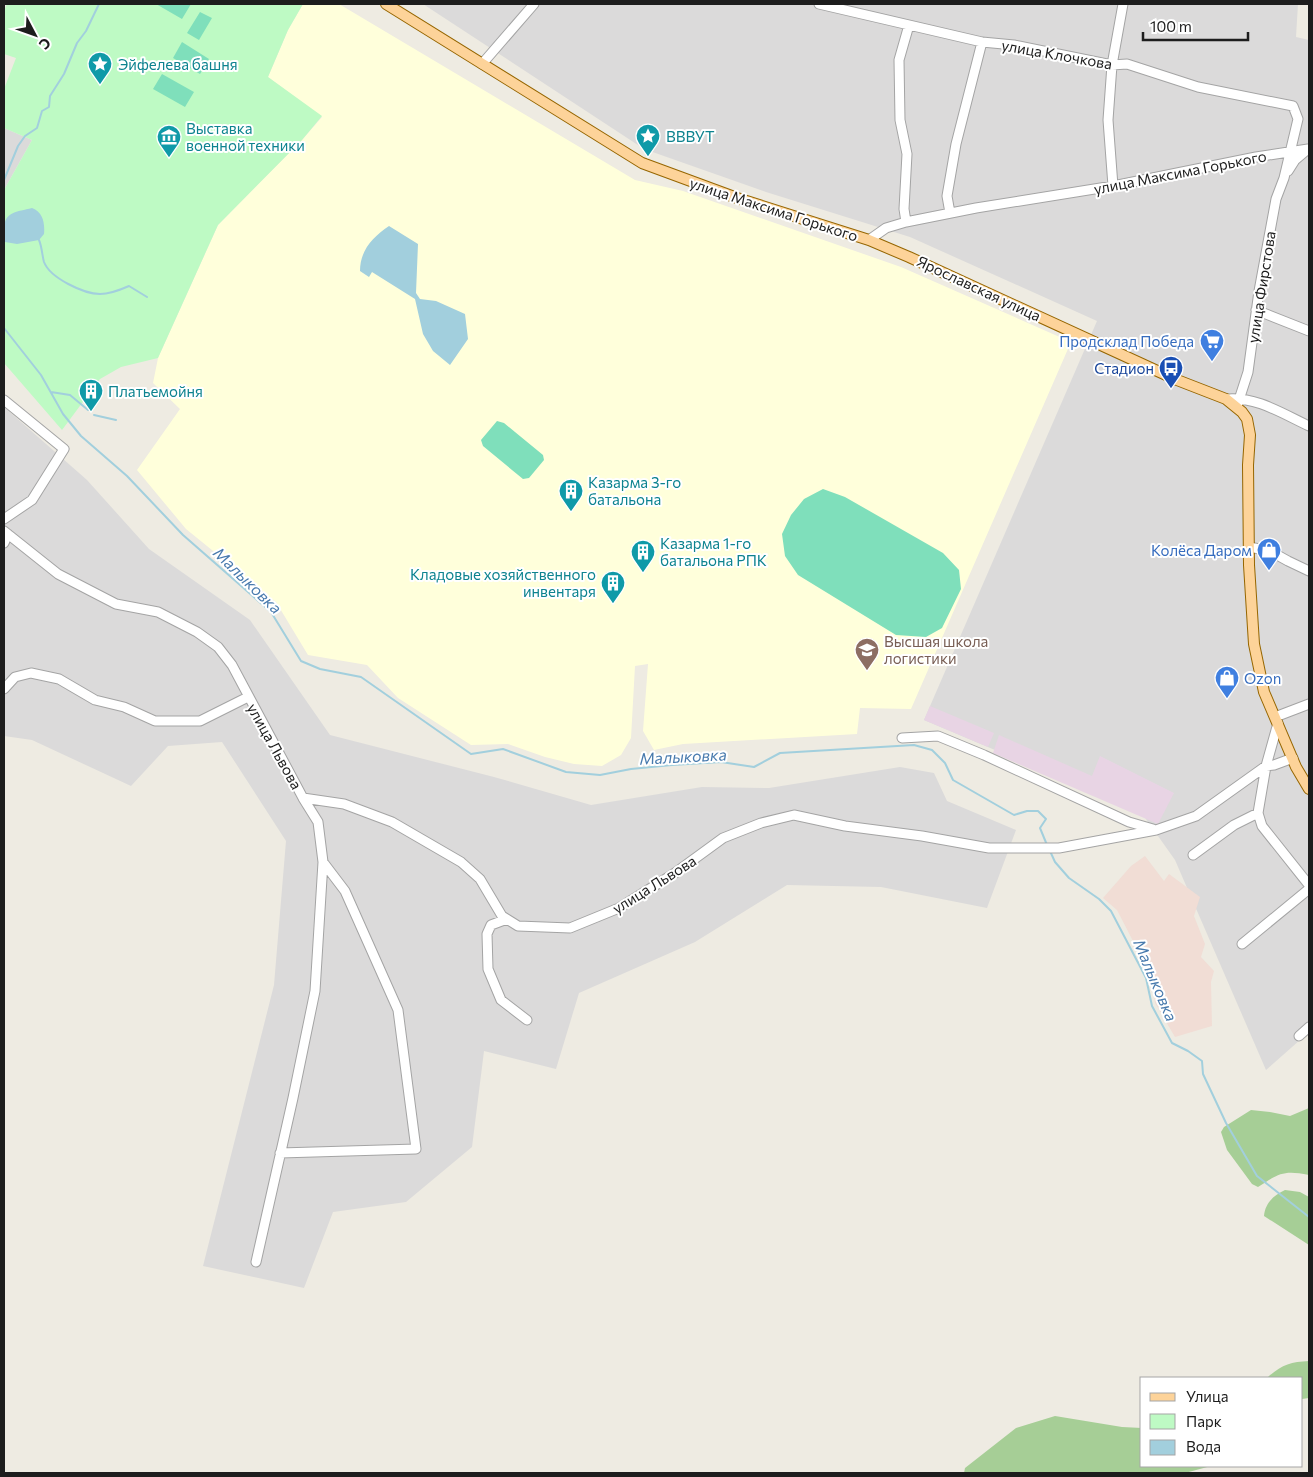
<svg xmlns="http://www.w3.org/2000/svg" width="1313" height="1477" viewBox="0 0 1313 1477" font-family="Commissioner,sans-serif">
<rect width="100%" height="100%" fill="#eeebe2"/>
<path fill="#dbdada" d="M423 4H1298L1296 37 1309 40V1032L1266 1070 1175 860 1141 812 924 720 1097 321 910 237 766 192 644 149Z
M4 128 32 140 4 190Z
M4 407 87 480 149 549 250 620 330 735 494 777 591 805 702 787 769 788 900 767 934 773 947 801 1016 830 987 908 881 887 787 885 695 942 579 993 556 1069 484 1051 472 1147 406 1202 333 1212 304 1288 203 1266 274 985 286 841 222 742 168 746 131 786 32 740 4 736Z"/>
<path fill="#e8d4e4" d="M930 706 994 733 988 747 924 720Z
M999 735 1092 776 1100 756 1174 793 1158 824 993 753Z"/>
<path fill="#ffffdb" d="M303 4H339L635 180 683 191 901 267 1071 342 911 709 860 708 857 734 683 744 654 750 643 731 648 664 635 666 631 738 621 755 602 766 574 764 545 757 508 744 471 745 398 698 367 665 308 655 276 602 186 529 137 470 180 409 153 383 158 358 218 225 302 140 322 117 268 77 288 30Z"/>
<path fill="#f1ddd5" d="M1145 856 1164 881 1169 874 1200 897 1194 916 1205 944 1201 957 1214 971 1211 982 1212 1026 1175 1037 1155 1003 1152 978 1117 910 1103 898 1131 866Z"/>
<path fill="#a6ce96" d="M1309 1108V1175C1284 1170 1279 1173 1258 1187L1252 1184 1227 1150 1221 1132 1224 1127 1251 1110 1270 1112 1290 1116Z
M1285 1190 1300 1192 1309 1197V1245L1264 1216C1265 1203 1274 1195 1285 1190Z
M1309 1361V1398L1302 1399V1378H1267C1281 1365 1290 1362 1309 1361Z
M1055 1416 1122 1427 1142 1428V1466H1211L1185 1473H964L965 1468 1016 1428Z"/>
<path fill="#befac4" d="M7 4H303L288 30 268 77 322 116 302 140 218 225 158 358 121 367 100 379 62 430 4 363V190L32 140 4 128V89L16 58 4 54V11Z"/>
<path fill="#7fdfbb" d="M156 4H191L182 19Z
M200 12 212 18 199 40 187 33Z
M182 42 209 59 200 74 173 58Z
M162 74 194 92 185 107 153 89Z
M497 421 504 423 543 455 544 460 529 478 523 479 483 446 481 440Z
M823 489 845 497 943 553 959 570 961 589 942 628 926 637 896 635 798 575 785 556 782 534 791 515 804 499Z"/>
<path fill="#a2cfdd" d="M32 208C43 212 45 223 44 234L39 240 17 244 5 242C4 238 4 234 4 230 4 211 17 212 32 208Z
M389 226 418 244 416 293 420 299 436 301 465 314 468 339 450 365 433 351 423 334 415 299 372 272 369 277 360 271C360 250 373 237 389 226Z"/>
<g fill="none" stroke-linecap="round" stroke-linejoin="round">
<path stroke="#a2cfdd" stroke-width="2" d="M4 180 18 146 25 136 37 128 42 111 49 107 50 96 64 74 77 43 86 31 99 4
M39 240C42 247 42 255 44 262 50 278 84 294 100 294 110 294 120 290 129 286L147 297
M4 328 41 375 63 414 81 436 127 476 183 535 271 612 301 661 320 669 361 677 471 754 503 749 566 772 600 775 631 769 672 765 721 762 754 767 780 753 914 745 932 750 945 763 953 780 1014 815 1027 811H1038L1046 819 1040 828 1047 845
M51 392 70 395 88 410
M94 415 116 420
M1050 851 1055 862 1069 878 1099 899 1111 911 1146 978 1152 1006 1172 1043 1188 1051 1202 1061 1203 1074 1226 1123 1257 1176 1309 1217"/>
<defs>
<path id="minor" d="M819 4 982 42 1014 45 1112 65 1127 64 1198 87 1293 106 1298 119 1284 178 1276 199 1259 291 1248 372 1237 406
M482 64 534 4
M1288 171 1295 160 1308 149
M1113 186 1108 120 1112 65 1123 4
M950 213 947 196 956 144 982 42
M906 222 904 209 907 154 900 120 899 60 909 25
M869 240 886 228 906 222 976 208 1113 186 1256 157 1308 149
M1256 310 1309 331
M1226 399C1256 396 1283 414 1309 426
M4 400 64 449 32 500 4 519
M4 531 58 574 116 604 158 612 197 632 218 647 232 665 303 798 344 804 392 822 461 862 480 879 502 916 518 926 570 928 619 908 675 873 723 838 761 823 794 815 845 826 922 836 989 848H1059L1156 830 1196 816 1266 766 1274 765 1293 758
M4 543 8 534
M1249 547 1270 551 1288 561 1309 571
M4 689 15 677 31 673 59 679 95 700 124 707 155 721H200L248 697
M1275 717 1309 704
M1278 723 1266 766 1258 813 1262 826 1309 885
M902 738 938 736 984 755 1129 822 1153 829
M1193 855 1234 825 1258 813
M507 919 491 925 487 934 488 969 501 1000 527 1020
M1242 944 1309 889
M1299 1036 1309 1027
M280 1153 416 1149 398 1010 345 891 323 862
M256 1262 293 1098 315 991 323 862 318 822 303 798"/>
<path id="major" d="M386 4 642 163 737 198 869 240 909 257 1177 380 1226 399 1242 412 1247 419 1250 435 1248 465 1249 565 1254 644 1264 692 1296 767 1309 789"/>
</defs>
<use href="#minor" stroke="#a4a4a4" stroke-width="11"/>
<use href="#major" stroke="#966600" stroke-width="12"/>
<use href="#minor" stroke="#fff" stroke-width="9"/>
<use href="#major" stroke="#fdd399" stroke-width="10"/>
</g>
<defs>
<symbol id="sight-pin" viewBox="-11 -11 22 30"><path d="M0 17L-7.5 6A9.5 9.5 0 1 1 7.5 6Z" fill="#0f9aa8" stroke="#fff"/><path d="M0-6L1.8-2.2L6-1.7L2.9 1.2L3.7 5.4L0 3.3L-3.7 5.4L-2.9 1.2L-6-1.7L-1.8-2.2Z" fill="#fff"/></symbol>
<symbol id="museum-pin" viewBox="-11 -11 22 30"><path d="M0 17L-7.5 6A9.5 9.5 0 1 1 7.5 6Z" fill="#0f9aa8" stroke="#fff"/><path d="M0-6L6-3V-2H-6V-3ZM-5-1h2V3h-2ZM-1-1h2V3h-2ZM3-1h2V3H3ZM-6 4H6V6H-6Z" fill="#fff"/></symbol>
<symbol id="supermarket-pin" viewBox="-11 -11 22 30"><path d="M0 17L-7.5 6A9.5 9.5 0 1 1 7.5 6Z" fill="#3f7fe0" stroke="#fff"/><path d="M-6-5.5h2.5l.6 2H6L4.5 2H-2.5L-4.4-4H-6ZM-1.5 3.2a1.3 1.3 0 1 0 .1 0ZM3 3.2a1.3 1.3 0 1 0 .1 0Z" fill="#fff"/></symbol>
<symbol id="bus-pin" viewBox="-11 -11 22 30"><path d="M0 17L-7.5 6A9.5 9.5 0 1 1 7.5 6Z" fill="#1a4fb4" stroke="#fff"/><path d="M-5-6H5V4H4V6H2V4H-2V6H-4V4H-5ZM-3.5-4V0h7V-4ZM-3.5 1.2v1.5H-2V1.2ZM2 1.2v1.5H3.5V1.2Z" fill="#fff"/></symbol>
<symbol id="building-pin" viewBox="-11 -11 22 30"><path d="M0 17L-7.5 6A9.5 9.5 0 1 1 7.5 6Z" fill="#0f9aa8" stroke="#fff"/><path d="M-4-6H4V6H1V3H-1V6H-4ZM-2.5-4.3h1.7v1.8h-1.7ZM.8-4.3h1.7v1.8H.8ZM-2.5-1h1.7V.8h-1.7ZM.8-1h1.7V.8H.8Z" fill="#fff"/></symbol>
<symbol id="shop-pin" viewBox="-11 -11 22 30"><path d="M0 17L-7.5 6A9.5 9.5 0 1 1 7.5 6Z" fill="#3f7fe0" stroke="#fff"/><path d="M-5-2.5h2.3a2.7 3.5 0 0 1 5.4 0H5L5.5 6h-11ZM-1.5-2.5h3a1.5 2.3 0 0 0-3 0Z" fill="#fff"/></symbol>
<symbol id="school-pin" viewBox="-11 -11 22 30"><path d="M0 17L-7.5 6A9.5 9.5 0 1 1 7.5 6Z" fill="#8d6e63" stroke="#fff"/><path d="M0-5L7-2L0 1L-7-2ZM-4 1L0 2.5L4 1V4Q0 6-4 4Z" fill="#fff"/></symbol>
</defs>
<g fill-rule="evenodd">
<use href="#sight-pin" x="86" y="50" width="28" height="38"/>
<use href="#sight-pin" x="634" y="122" width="28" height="38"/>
<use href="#museum-pin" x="155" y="123" width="28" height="38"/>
<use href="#supermarket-pin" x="1198" y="327" width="28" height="38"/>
<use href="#bus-pin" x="1157" y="354" width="28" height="38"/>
<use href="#building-pin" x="77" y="377" width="28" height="38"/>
<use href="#building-pin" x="557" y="477" width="28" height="38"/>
<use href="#shop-pin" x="1255" y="536" width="28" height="38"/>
<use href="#building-pin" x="629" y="538" width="28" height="38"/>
<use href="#building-pin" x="599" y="569" width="28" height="38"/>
<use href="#school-pin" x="853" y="636" width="28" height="38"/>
<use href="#shop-pin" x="1213" y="664" width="28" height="38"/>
</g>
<g text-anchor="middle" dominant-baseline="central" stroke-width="4" stroke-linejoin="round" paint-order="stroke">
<g font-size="15" fill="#1d1d1d" stroke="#fff">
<text transform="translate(1057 54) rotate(10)">улица Клочкова</text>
<text transform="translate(1180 172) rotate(-11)">улица Максима Горького</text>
<text transform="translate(774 209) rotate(18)">улица Максима Горького</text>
<text transform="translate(1261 287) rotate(-81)">улица Фирстова</text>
<text transform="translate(979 288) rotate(25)">Ярославская улица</text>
<text transform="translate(275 746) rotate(61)">улица Львова</text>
<text transform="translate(654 884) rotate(-32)">улица Львова</text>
</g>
<g font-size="15" fill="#0d838f" stroke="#fff" text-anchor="start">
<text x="118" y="64">Эйфелева башня</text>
<text x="186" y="128">Выставка<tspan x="186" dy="17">военной техники</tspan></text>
<text x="666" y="136">ВВВУТ</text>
<text x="108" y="391">Платьемойня</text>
<text x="588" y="482">Казарма 3-го<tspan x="588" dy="17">батальона</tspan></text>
<text x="660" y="543">Казарма 1-го<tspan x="660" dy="17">батальона РПК</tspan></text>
<text x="596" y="574" text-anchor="end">Кладовые хозяйственного<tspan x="596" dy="17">инвентаря</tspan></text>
</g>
<g font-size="15" fill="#366cbe" stroke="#fff" text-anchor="end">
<text x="1194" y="341">Продсклад Победа</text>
<text x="1252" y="550">Колёса Даром</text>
<text x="1244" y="678" text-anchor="start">Ozon</text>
</g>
<g font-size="15" fill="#164399" stroke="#fff" text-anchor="end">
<text x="1154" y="368">Стадион</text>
</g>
<g font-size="15" fill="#785e54" stroke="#fff" text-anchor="start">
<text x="884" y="641">Высшая школа<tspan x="884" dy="17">логистики</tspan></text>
</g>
<g font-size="16" font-style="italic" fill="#487aad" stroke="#fff">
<text transform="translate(248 580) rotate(44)">Малыковка</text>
<text transform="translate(683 756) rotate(-3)">Малыковка</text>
<text transform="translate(1156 980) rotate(67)">Малыковка</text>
</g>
</g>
<rect width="1313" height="1477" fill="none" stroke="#1d1d1d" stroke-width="10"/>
<rect x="1140" y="1377" width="162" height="90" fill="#ffffff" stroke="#a5a5a5"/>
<rect x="1150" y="1393" width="25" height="8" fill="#fdd399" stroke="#a5a5a5"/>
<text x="1186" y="1402" font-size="15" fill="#1d1d1d">Улица</text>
<rect x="1150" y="1414" width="25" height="15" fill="#befac4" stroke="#a5a5a5"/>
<text x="1186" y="1427" font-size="15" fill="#1d1d1d">Парк</text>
<rect x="1150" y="1440" width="25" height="15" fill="#a2cfdd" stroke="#a5a5a5"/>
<text x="1186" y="1452" font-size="15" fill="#1d1d1d">Вода</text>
<g transform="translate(35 35) rotate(131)" stroke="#ffffff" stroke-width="4" paint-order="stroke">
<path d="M0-4L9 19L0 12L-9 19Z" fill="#1d1d1d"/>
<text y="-8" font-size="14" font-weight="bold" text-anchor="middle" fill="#1d1d1d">С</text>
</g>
<path d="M1143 32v8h105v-8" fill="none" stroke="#1d1d1d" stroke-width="2.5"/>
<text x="1150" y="32" font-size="15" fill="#1d1d1d" stroke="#ffffff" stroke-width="4" paint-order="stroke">100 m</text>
</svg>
